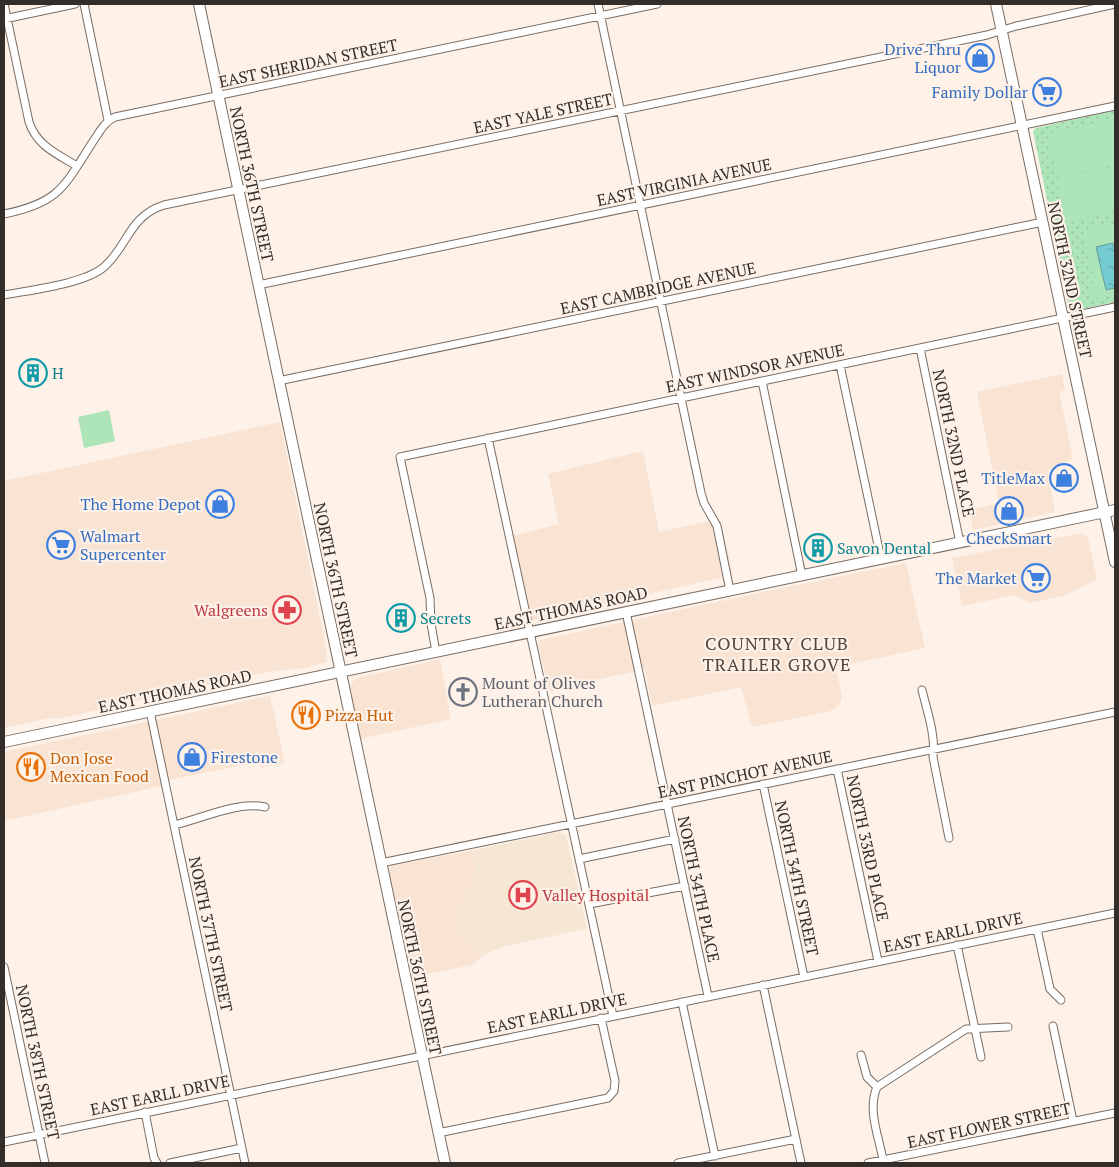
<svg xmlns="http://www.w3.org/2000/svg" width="1119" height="1167" viewBox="0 0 1119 1167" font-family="'PT Serif',serif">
<defs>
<pattern id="park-dots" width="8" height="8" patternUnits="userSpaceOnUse" patternTransform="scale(1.25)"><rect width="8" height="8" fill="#ade4b8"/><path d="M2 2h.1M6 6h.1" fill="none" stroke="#95c49e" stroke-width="1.8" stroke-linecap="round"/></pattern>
<pattern id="water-ripples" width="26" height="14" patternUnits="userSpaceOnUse" patternTransform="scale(1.25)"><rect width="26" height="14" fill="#75ccd0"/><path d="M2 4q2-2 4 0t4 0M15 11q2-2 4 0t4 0" fill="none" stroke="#61a6a9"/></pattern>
</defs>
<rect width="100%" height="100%" fill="#fdf1e8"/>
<path fill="#f9e3d3" d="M1062 374 1065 390 1059 392 1073 459 1047 471 1055 512 973 530 969 510 999 503 977 392Z
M280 422 327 653 326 662 306 668 273 671 162 695 62 718H50L4 728V481Z
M643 451 659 532 720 519 733 575 532 620 513 536 559 524 548 474Z
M1082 533 1088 538 1097 580 1063 596 1029 603 1014 595 962 606 952 558Z
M906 563 925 648 836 667 842 698 840 704 831 711 752 727 741 687 652 706 645 669 579 684 580 687 550 692 538 645 540 640 763 592Z
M440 659 451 719 360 739 350 690V686L354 680 357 678Z
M270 696 285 763 261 768 259 762 169 780 161 786 4 821V752Z
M474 850 477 867 475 880 453 921 464 936 483 955 472 965 412 977 389 873 390 868 392 866Z"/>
<path fill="#f6e7d4" d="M559 832 566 835 567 839 587 929 506 946 483 955 464 936 453 921 475 880 477 867 474 850Z"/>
<path fill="url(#park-dots)" d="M1115 110V302L1072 311 1069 308 1033 131 1036 128Z"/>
<path fill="#ade4b8" d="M1115 119V165L1057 178 1047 134Z
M1115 166V212L1067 223 1057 179Z
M1111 224 1115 227V294L1092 299V293H1090L1088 284 1095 282 1083 230Z
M109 410 115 441 84 448 78 417Z"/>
<path fill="url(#water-ripples)" stroke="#629d9e" d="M1113 243 1115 252V288L1106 290 1096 247Z"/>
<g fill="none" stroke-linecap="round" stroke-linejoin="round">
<defs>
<path id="street" d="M4 4 29 122C37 146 57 154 77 166
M84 4 108 120
M598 4 701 493 704 503 717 526 730 591
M4 19 75 4
M4 214C59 203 64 187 92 143 99 133 104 122 115 117L657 4
M258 285 1115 106
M4 295C30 290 84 284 104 267 128 246 129 216 164 205L987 35 1016 26 1115 4
M920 348 960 543
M840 365 881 559
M278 381 1043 222
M762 381 802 576
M488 438 613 1016
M626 612 708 996
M436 652 431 624 430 598 400 457 1115 307
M922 690C927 711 936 736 933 757L949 838
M150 711 245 1163
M837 769 878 961
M763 784 804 977
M174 825C201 819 237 801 265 807
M579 859 675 839
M381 863 1115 712
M589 904 685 886
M1037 929 1050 989 1061 1000
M957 945 981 1057
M4 967 45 1163
M763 985 801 1163
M682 1002 715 1156
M1053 1026 1073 1121
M861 1055 867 1077 877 1087
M145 1112 154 1158 157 1163
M438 1133 608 1098 614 1091 615 1081 601 1018
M4 1142 1115 913
M883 1160C879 1137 867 1110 877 1087L966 1029 1008 1027
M170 1163 242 1148
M678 1163 796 1139
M868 1163 1115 1113"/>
<path id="secondary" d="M199 4 445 1163
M996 4 1115 562
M4 742 1115 510"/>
</defs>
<use href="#street" stroke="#796c63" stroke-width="9"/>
<use href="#secondary" stroke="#796c63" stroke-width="12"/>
<use href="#street" stroke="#fff" stroke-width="7"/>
<use href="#secondary" stroke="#fff" stroke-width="10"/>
</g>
<defs>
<symbol id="shop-ring" viewBox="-11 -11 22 22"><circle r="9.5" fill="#fdf1e8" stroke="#3f7fe0" stroke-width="1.5"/><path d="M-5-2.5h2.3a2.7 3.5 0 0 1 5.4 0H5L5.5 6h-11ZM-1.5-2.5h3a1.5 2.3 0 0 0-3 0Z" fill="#3f7fe0"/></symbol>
<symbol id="supermarket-ring" viewBox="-11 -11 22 22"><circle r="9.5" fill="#fdf1e8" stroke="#3f7fe0" stroke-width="1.5"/><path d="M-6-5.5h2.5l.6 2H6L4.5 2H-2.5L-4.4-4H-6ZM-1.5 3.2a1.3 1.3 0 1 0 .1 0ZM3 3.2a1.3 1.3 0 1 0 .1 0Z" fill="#3f7fe0"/></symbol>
<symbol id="building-ring" viewBox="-11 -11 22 22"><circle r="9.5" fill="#fdf1e8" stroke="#0f9aa8" stroke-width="1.5"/><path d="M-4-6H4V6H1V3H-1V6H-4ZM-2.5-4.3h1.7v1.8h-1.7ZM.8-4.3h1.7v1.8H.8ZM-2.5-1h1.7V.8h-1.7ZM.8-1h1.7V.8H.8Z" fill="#0f9aa8"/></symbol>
<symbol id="pharmacy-ring" viewBox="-11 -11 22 22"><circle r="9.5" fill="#fdf1e8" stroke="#e0444e" stroke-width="1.5"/><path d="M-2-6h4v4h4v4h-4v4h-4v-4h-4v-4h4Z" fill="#e0444e"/></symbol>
<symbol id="church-ring" viewBox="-11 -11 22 22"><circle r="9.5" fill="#fdf1e8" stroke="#6b7280" stroke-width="1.5"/><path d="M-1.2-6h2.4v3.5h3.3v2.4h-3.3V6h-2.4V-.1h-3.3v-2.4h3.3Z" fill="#6b7280"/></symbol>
<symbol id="restaurant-ring" viewBox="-11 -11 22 22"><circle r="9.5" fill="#fdf1e8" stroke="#e8710a" stroke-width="1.5"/><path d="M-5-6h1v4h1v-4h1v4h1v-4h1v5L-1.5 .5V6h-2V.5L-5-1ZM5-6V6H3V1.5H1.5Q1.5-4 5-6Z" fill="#e8710a"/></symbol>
<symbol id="hospital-ring" viewBox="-11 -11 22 22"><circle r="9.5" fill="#fdf1e8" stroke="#e0444e" stroke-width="1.5"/><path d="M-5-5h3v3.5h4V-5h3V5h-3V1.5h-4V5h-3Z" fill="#e0444e"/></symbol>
</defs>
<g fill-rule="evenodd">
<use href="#shop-ring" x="964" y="42" width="32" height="32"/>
<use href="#supermarket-ring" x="1031" y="76" width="32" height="32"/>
<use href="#building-ring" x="17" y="357" width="32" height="32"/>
<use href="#shop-ring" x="1048" y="462" width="32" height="32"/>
<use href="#shop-ring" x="204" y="488" width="32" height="32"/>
<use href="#shop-ring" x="993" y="495" width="32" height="32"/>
<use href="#supermarket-ring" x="45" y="529" width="32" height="32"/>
<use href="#building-ring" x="802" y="532" width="32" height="32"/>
<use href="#supermarket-ring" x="1020" y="562" width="32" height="32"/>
<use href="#pharmacy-ring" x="271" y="594" width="32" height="32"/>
<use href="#building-ring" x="385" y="602" width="32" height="32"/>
<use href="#church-ring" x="447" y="676" width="32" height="32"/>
<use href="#restaurant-ring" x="290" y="699" width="32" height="32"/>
<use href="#shop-ring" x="176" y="741" width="32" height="32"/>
<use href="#restaurant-ring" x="15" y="751" width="32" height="32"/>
<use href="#hospital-ring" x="507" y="879" width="32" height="32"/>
</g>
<g text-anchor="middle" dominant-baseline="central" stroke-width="4.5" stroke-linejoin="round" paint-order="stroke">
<g font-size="16" fill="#366cbe" stroke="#fdf1e8" text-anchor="end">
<text x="961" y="49">Drive Thru<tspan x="961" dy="18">Liquor</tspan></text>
<text x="1028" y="92">Family Dollar</text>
<text x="1045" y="478">TitleMax</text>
<text x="201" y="504">The Home Depot</text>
<text x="80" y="536" text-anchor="start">Walmart<tspan x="80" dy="18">Supercenter</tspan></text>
<text x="1009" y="538" text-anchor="middle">CheckSmart</text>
<text x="1017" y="578">The Market</text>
<text x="211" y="757" text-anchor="start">Firestone</text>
</g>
<g font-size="16" fill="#342e2a" stroke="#fdf1e8">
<text transform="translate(308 63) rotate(-12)">EAST SHERIDAN STREET</text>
<text transform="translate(543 113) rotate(-12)">EAST YALE STREET</text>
<text transform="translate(684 182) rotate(-12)">EAST VIRGINIA AVENUE</text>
<text transform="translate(252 184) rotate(78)">NORTH 36TH STREET</text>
<text transform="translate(1070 280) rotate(78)">NORTH 32ND STREET</text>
<text transform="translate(658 288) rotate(-12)">EAST CAMBRIDGE AVENUE</text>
<text transform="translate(755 368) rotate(-12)">EAST WINDSOR AVENUE</text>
<text transform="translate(954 443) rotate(78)">NORTH 32ND PLACE</text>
<text transform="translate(336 580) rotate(78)">NORTH 36TH STREET</text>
<text transform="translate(571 608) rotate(-12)">EAST THOMAS ROAD</text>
<text transform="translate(175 691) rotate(-12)">EAST THOMAS ROAD</text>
<text transform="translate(745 774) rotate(-12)">EAST PINCHOT AVENUE</text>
<text transform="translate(868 848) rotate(78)">NORTH 33RD PLACE</text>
<text transform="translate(797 878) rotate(78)">NORTH 34TH STREET</text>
<text transform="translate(699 889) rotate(78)">NORTH 34TH PLACE</text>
<text transform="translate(953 932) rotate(-12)">EAST EARLL DRIVE</text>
<text transform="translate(211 934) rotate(78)">NORTH 37TH STREET</text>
<text transform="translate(420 977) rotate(78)">NORTH 36TH STREET</text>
<text transform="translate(557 1013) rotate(-12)">EAST EARLL DRIVE</text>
<text transform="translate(38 1062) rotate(78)">NORTH 38TH STREET</text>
<text transform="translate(160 1095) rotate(-12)">EAST EARLL DRIVE</text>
<text transform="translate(989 1125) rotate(-12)">EAST FLOWER STREET</text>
</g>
<g font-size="16" fill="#0d838f" stroke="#fdf1e8" text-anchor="start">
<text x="52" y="373">H</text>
<text x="837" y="548">Savon Dental</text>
<text x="420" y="618">Secrets</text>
</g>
<g font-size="16" fill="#be3a42" stroke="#fdf1e8" text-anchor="end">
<text x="268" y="610">Walgreens</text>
<text x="542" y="895" text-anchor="start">Valley Hospital</text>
</g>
<g font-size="16" fill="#5b616d" stroke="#fdf1e8" text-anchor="start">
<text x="482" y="683">Mount of Olives<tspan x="482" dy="18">Lutheran Church</tspan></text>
</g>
<g font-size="16" fill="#c56008" stroke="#fdf1e8" text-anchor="start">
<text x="325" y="715">Pizza Hut</text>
<text x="50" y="758">Don Jose<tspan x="50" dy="18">Mexican Food</tspan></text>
</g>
<g font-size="18" letter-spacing="1" fill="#52463d" stroke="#fdf1e8">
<text x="777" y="643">COUNTRY CLUB<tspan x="777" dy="21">TRAILER GROVE</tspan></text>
</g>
</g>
<rect width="1119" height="1167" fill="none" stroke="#342e2a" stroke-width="10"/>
</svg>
